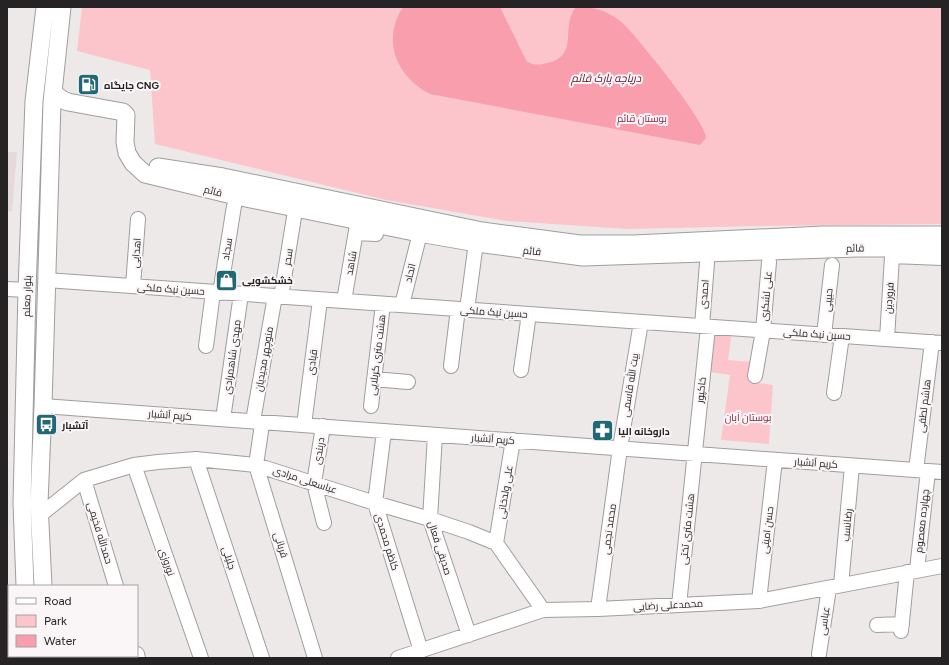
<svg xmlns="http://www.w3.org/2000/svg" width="949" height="665" viewBox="0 0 949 665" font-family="Figtree,Cairo,sans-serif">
<rect width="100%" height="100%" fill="#ede9e9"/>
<path fill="#e6d9db" d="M7 152H17L12 211 7 212Z"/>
<path fill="#fcc5cc" d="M82 7H942V224L760 226 627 229 507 221 386 200 155 144 150 70 77 51Z
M715 329 732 331 728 360 752 362 751 382 773 385 769 444 721 440 730 375 710 372Z"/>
<path fill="#f99ead" d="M403 7H500L526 60C530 65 537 65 543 64 582 58 559 27 576 7 589 7 600 8 611 15 619 19 626 26 632 33 646 49 706 122 706 138L700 145 430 94C397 77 381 41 403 7Z"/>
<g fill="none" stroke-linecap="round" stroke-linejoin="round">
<defs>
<path id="minor" d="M356 233 376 234
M46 280 942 343
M133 286 138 219
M7 289 27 290
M220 293 234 206
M281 297 294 217
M344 301 357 225
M402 305 418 241
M467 310 475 250
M702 326 707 263
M824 335 832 265
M887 339 892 256 942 258
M206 346 213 292
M451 366 458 309
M521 370 529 314
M755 376 763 331 769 262
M374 379 408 382
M834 393 842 336
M43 406 942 472
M371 406 383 304
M223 419 241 294
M253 421 275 296
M304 425 320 300
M323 426 314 483 324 523
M261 431 256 465 315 658
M384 431 375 503 421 651
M435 435 430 519 469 635
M196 459 262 658
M134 465 201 658
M916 470 932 342
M84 480 116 586
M40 515 84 480 134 465 158 462 196 459 256 465 375 503 430 519 469 532 496 543 543 610
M496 543 513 440
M917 570 928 471
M841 585 852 466
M759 601 775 460
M679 605 708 327
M598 609 620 448 641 322
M877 625 902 624
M901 631 907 572
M137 654 138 658
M819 654 829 588
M398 658 543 610 598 609 759 601 942 566"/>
<path id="major" d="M53 93 63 100 68 102 123 112 126 115 125 142 127 153 133 163 145 174 236 196 419 233 477 243 583 257 857 248H942
M158 167 223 177 482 231 580 244H634L823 235H942
M25 586 22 503 27 290 34 101 45 7
M43 586 39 503 43 406 52 102 62 7
M25 658V656
M43 658V656"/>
</defs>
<use href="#minor" stroke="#a09d9d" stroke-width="16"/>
<use href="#major" stroke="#a09d9d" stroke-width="19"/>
<use href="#minor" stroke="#fff" stroke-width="14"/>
<use href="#major" stroke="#fff" stroke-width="17"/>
</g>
<defs>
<symbol id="fuel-square" viewBox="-11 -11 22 22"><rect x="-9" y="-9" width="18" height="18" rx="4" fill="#206875" stroke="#faf6f7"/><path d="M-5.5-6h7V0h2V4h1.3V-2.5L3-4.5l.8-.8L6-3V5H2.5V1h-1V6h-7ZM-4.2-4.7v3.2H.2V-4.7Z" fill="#fff"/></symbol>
<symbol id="shop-square" viewBox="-11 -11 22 22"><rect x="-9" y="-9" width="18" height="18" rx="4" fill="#206875" stroke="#faf6f7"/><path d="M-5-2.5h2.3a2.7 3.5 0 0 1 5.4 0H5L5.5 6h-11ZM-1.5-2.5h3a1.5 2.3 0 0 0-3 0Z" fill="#fff"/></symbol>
<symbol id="bus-square" viewBox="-11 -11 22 22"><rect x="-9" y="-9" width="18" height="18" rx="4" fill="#206875" stroke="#faf6f7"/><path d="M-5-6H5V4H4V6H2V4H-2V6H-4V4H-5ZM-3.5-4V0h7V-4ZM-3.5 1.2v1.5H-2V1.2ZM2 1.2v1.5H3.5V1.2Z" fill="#fff"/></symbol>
<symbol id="pharmacy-square" viewBox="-11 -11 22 22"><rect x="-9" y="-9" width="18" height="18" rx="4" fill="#206875" stroke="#faf6f7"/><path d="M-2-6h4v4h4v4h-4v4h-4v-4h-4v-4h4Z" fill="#fff"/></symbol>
</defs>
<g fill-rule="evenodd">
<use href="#fuel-square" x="76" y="72" width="25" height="25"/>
<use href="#shop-square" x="214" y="268" width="25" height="25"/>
<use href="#bus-square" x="34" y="412" width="25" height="25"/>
<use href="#pharmacy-square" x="590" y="418" width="25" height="25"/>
</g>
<g text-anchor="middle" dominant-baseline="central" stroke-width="4" stroke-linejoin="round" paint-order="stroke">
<g font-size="10" font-weight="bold" fill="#252324" stroke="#faf6f7" text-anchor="start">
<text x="104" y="85">جایگاه CNG</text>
<text x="242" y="280">خشکشویی</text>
<text x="62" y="425">آتشبار</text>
<text x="618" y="431">داروخانه الیا</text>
</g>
<g font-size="10" fill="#8c2440" stroke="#faf6f7">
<text x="642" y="118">بوستان قائم</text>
<text x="748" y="417">بوستان آبان</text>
</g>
<g font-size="10" fill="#252324" stroke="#faf6f7">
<text transform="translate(213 191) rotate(14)">قائم</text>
<text transform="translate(855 248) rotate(-1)">قائم</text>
<text transform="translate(227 249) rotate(-81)">سجاد</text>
<text transform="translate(532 251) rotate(6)">قائم</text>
<text transform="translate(136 253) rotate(-85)">اهدایی</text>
<text transform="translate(288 257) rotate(-81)">سحر</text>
<text transform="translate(351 263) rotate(-80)">شاهد</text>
<text transform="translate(410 273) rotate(-77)">اتحاد</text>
<text transform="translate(171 289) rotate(4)">حسین نیک ملکی</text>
<text transform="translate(704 294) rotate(-85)">احمدی</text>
<text transform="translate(27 296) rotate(-88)">بلوار معلم</text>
<text transform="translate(766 296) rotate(-85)">علی لشکری</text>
<text transform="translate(889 298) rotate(-86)">فروردین</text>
<text transform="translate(828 300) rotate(-84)">حبیبی</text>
<text transform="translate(494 312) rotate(4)">حسین نیک ملکی</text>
<text transform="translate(817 334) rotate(4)">حسین نیک ملکی</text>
<text transform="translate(377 355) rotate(-83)">هشت متری کربلایی</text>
<text transform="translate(232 357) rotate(-82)">مهدی شاهمرادی</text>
<text transform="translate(264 359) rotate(-80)">منوچهر مجیدیان</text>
<text transform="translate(312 362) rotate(-82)">قبادی</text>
<text transform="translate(630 385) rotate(-81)">بیت الله قاسمی</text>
<text transform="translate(701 390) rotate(-84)">خاکپور</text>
<text transform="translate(924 406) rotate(-83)">هاشم لطفی</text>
<text transform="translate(170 415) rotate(4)">کریم آتشبار</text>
<text transform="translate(493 439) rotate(4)">کریم آتشبار</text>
<text transform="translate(319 451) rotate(-81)">دربندی</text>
<text transform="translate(816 463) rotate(4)">کریم آتشبار</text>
<text transform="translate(305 480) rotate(18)">عباسعلی مرادی</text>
<text transform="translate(505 492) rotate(-81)">علی ولدخانی</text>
<text transform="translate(922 521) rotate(-84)">چهارده معصوم</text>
<text transform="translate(847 525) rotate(-85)">رضانسب</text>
<text transform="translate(609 529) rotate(-82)">محمد نجمی</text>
<text transform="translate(687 529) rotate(-84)">هشت متری تختی</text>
<text transform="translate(767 530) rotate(-83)">حسن امینی</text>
<text transform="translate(100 533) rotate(73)">حمدالله فخیمی</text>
<text transform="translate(387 542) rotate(73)">کاظم محمدی</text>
<text transform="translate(281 545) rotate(73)">قربانی</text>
<text transform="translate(440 548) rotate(72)">صدیقی فعال</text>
<text transform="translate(229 558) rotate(72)">جلیلی</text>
<text transform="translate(167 562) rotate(71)">نوروزی</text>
<text transform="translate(668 605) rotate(-3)">محمدعلی رضایی</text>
<text transform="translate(824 621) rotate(-82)">عباسی</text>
</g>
<g font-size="11" font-style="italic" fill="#621329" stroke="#faf6f7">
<text x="606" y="78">دریاچه پارک قائم</text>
</g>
</g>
<rect width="949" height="665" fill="none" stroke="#252324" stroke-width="16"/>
<rect x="8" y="585" width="130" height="72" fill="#faf6f7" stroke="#a5a2a3"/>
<rect x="16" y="598" width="20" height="6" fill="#ffffff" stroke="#a5a2a3"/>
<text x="44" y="605" font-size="12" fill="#252324">Road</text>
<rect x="16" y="615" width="20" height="12" fill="#fcc5cc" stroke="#a5a2a3"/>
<text x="44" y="625" font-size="12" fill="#252324">Park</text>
<rect x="16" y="635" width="20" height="12" fill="#f99ead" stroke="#a5a2a3"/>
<text x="44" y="645" font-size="12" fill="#252324">Water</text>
</svg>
